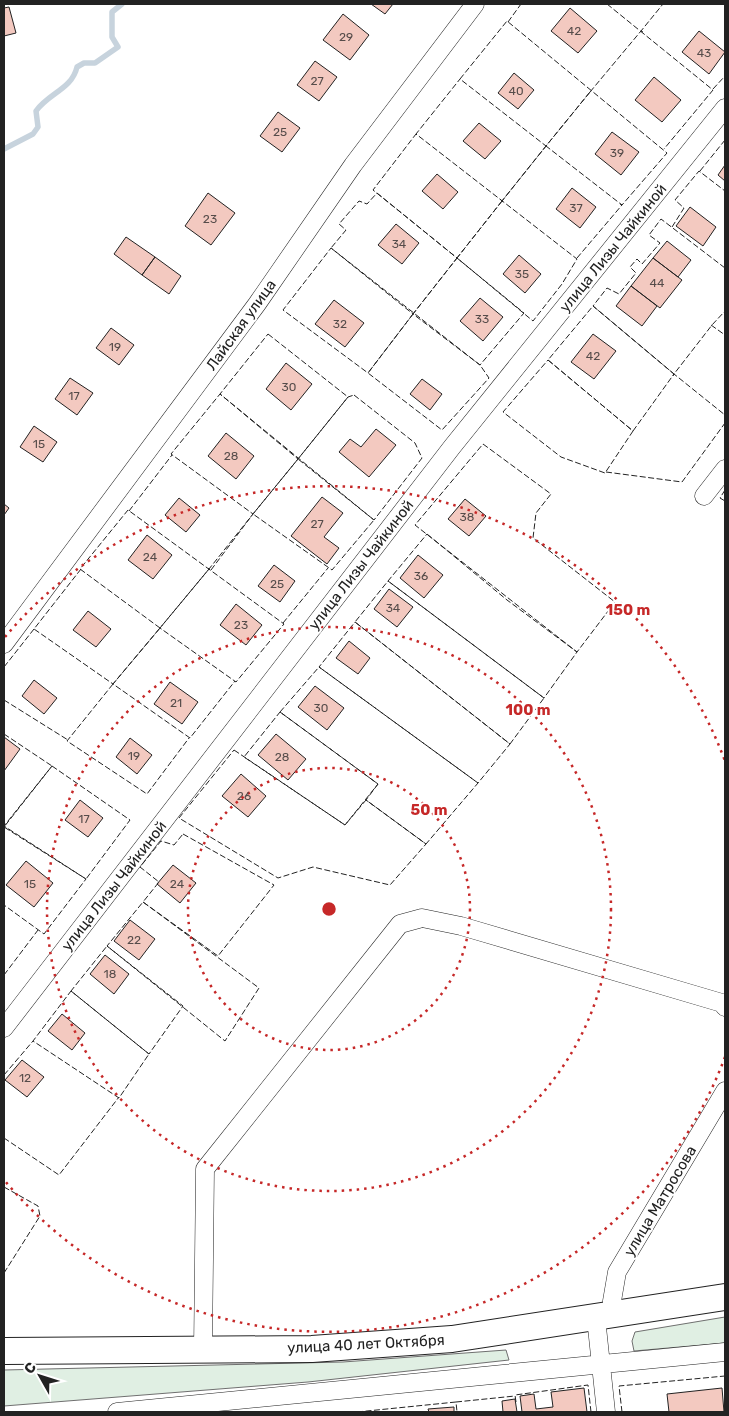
<svg xmlns="http://www.w3.org/2000/svg" width="729" height="1416" viewBox="0 0 729 1416" font-family="Rubik,sans-serif">
<rect width="100%" height="100%" fill="#fff"/>
<path fill="#e0efe3" stroke="#6f6f6f" d="M725 1317V1343L634 1351 632 1341 635 1332Z
M506 1350 509 1360 308 1382 4 1406V1370L343 1362Z"/>
<g fill="none" stroke-linecap="round" stroke-linejoin="round">
<path stroke="#c7d3dd" stroke-width="5.5" d="M4 149 33 134 38 127 36 111C49 93 72 89 77 67L84 63H95L118 47 112 37V12L122 4"/>
</g>
<path fill="#f3c9c0" stroke="#222" d="M371 4H393L385 14Z
M9 7 16 33 4 36V8Z
M570 8 597 31 578 53 551 31Z
M343 14 369 35 350 60 323 40Z
M699 31 725 52 709 74 682 52Z
M315 61 337 77 319 101 297 85Z
M514 73 534 90 518 109 498 93Z
M654 77 681 100 662 122 635 100Z
M278 112 300 128 282 152 260 136Z
M479 123 501 141 485 159 463 141Z
M612 132 639 152 621 175 595 154Z
M725 165V181L718 175Z
M437 174 458 192 443 209 422 191Z
M572 188 596 207 580 228 556 209Z
M208 193 235 213 211 245 185 226Z
M690 207 716 227 703 246 676 226Z
M396 224 419 243 402 264 378 245Z
M126 237 155 257 142 275 114 254Z
M667 241 691 260 678 277 653 258Z
M519 255 541 274 525 293 503 274Z
M155 257 181 276 169 294 142 275Z
M653 258 682 280 660 308 631 286Z
M631 286 657 306 642 326 616 306Z
M480 298 503 317 483 341 460 321Z
M334 300 364 323 345 347 315 324Z
M111 328 134 345 119 365 96 348Z
M593 334 616 351 594 379 571 362Z
M286 363 312 384 291 410 266 389Z
M70 378 93 393 77 415 55 399Z
M422 379 442 394 430 410 410 394Z
M34 426 57 442 43 462 20 447Z
M376 429 396 445 369 477 339 452 350 439 361 447Z
M226 433 254 456 236 479 208 456Z
M322 497 343 513 324 537 339 548 327 564 291 536Z
M179 498 200 515 186 532 165 515Z
M465 499 486 516 469 536 448 519Z
M4 504 9 508 4 515Z
M147 535 172 555 153 579 128 560Z
M418 555 443 575 424 598 400 578Z
M274 565 295 581 280 602 258 586Z
M389 589 413 607 397 627 374 609Z
M236 604 262 625 246 645 220 625Z
M88 611 111 629 96 647 73 630Z
M349 641 370 658 358 674 336 658Z
M34 680 57 698 44 714 22 696Z
M170 682 198 702 182 724 154 704Z
M315 686 344 708 327 730 298 707Z
M276 734 306 759 288 780 258 755Z
M4 737 20 749 4 771Z
M130 738 152 755 137 774 116 757Z
M241 774 266 796 248 817 222 796Z
M80 800 103 818 88 837 65 820Z
M26 861 53 883 34 907 6 885Z
M173 865 196 883 180 903 157 884Z
M130 920 155 939 139 960 114 941Z
M105 955 129 974 114 994 90 974Z
M62 1014 85 1033 72 1050 48 1031Z
M22 1060 44 1077 27 1097 5 1080Z
M584 1388 587 1412H522L520 1396 534 1394 536 1409 553 1407 551 1392Z
M722 1388 724 1412H669L667 1394Z
M515 1399 517 1412H503L502 1401Z
M454 1407V1412H429L428 1409Z"/>
<g fill="none" stroke-linecap="round" stroke-linejoin="round">
<defs>
<path id="street" d="M704 496 725 469
M4 644 257 304 353 165 475 4
M4 1028 452 447 725 108
M612 1316V1301L617 1272 725 1091
M596 1318 606 1412
M203 1350 205 1169 400 924 422 918 461 926 722 1003 725 1007
M117 1412 725 1352"/>
<path id="primary" d="M4 1351 312 1349 452 1339 725 1297"/>
</defs>
<use href="#street" stroke="#222" stroke-width="19"/>
<use href="#primary" stroke="#222" stroke-width="28"/>
<use href="#street" stroke="#fff" stroke-width="18"/>
<use href="#primary" stroke="#fff" stroke-width="26"/>
<path stroke="#222" stroke-width="1" stroke-dasharray="6 2.5" stroke-linecap="butt" d="M607 4 713 90 664 149
M724 4H725
M508 22 521 4
M643 32 641 31 663 4
M713 89 725 76
M590 92 546 146 460 79 507 21 667 153 622 205 546 146 590 92
M590 92 641 31
M417 135 416 134 460 79
M700 171 725 140
M377 193 457 258 413 314 331 248 346 230 339 224 359 201 367 204Z
M500 199 502 201 546 146
M502 201 457 258 373 190 416 134 577 259 562 284 533 321 457 258 502 201
M503 202 502 201 546 146
M672 227 684 208 675 200 699 171 725 191
M457 258 524 313 480 365 413 314Z
M577 258 622 205 620 204
M725 268 661 219 649 235 660 243 642 264 637 259 630 267 636 273 619 294 607 288 593 306 674 374 712 325 725 311
M593 306 674 374 633 431 548 360Z
M413 314 368 373 283 310 331 248 480 365 489 378 442 430 368 373 413 314
M711 325 725 335
M268 334 348 397 298 459 220 394Z
M548 360 633 431 605 473 561 457 503 412Z
M673 376 674 374 725 415
M354 395 415 443 422 458 374 520 298 459 348 397Z
M483 444 551 494 536 513 533 538 615 602 577 652 415 525Z
M298 459 253 514 171 454 220 394 374 520 332 570 253 514 298 459
M606 472 682 482 725 423
M725 490 720 498 725 501
M129 511 172 455
M427 534 507 600 577 652 544 698 388 581Z
M208 568 209 569 253 514
M81 569 34 629 113 684 160 628
M209 569 160 628 80 569 128 510 284 624 236 682 160 628 209 569
M211 570 253 514
M388 581 544 698 510 744 355 622Z
M355 622 510 744 478 783 319 667Z
M283 623 328 568
M160 628 113 684 190 738 235 681
M4 667 34 629
M319 667 478 783 426 844 366 800 378 784 280 712Z
M113 684 67 741 147 794 189 738
M4 700 68 740
M280 712 378 784 345 825 244 757Z
M4 734 52 766 4 827 86 879 44 934 4 905
M234 750 345 825 366 800 426 844 390 885 313 867 278 878 179 818Z
M52 766 130 820 86 879 4 826Z
M183 834 274 885 218 956 143 902 159 882 140 867 161 841 174 845Z
M143 902 259 988 225 1041 107 946Z
M107 946 183 1006 149 1054 71 991Z
M4 975 38 930
M71 991 149 1054 119 1098 33 1041Z
M4 1075 33 1041
M4 1138 59 1175 119 1097
M4 1187 38 1206 40 1216 4 1273
M456 1402 515 1396
M516 1402 515 1395 588 1385 591 1412
M357 1412 456 1402 457 1412
M622 1412 619 1386 725 1376"/>
</g>
<g fill="none" stroke="#c62828" stroke-width="2.5" stroke-dasharray="2.5 5">
<circle cx="329" cy="909" r="141"/>
<circle cx="329" cy="909" r="282"/>
<path d="M725 1057A423 423 0 0 1 5 1181M5 637A423 423 0 0 1 725 761"/>
</g>
<g text-anchor="middle" dominant-baseline="central" stroke-width="4" stroke-linejoin="round" paint-order="stroke">
<g font-size="12" fill="#564c4a">
<text x="574" y="31">42</text>
<text x="346" y="37">29</text>
<text x="704" y="53">43</text>
<text x="317" y="81">27</text>
<text x="516" y="91">40</text>
<text x="280" y="132">25</text>
<text x="617" y="153">39</text>
<text x="576" y="208">37</text>
<text x="210" y="219">23</text>
<text x="399" y="244">34</text>
<text x="522" y="274">35</text>
<text x="657" y="283">44</text>
<text x="482" y="319">33</text>
<text x="340" y="324">32</text>
<text x="115" y="347">19</text>
<text x="593" y="356">42</text>
<text x="289" y="387">30</text>
<text x="74" y="396">17</text>
<text x="39" y="444">15</text>
<text x="231" y="456">28</text>
<text x="467" y="517">38</text>
<text x="317" y="524">27</text>
<text x="150" y="557">24</text>
<text x="421" y="576">36</text>
<text x="277" y="584">25</text>
<text x="393" y="608">34</text>
<text x="241" y="625">23</text>
<text x="176" y="703">21</text>
<text x="321" y="708">30</text>
<text x="134" y="756">19</text>
<text x="282" y="757">28</text>
<text x="244" y="796">26</text>
<text x="84" y="819">17</text>
<text x="30" y="884">15</text>
<text x="177" y="884">24</text>
<text x="134" y="940">22</text>
<text x="110" y="974">18</text>
<text x="25" y="1078">12</text>
</g>
<g font-size="15" fill="#222" stroke="#fff">
<text transform="translate(613 248) rotate(-51)">улица Лизы Чайкиной</text>
<text transform="translate(241 325) rotate(-54)">Лайская улица</text>
<text transform="translate(361 565) rotate(-52)">улица Лизы Чайкиной</text>
<text transform="translate(114 886) rotate(-52)">улица Лизы Чайкиной</text>
<text transform="translate(660 1201) rotate(-59)">улица Матросова</text>
<text transform="translate(366 1344) rotate(-3)">улица 40 лет Октября</text>
</g>
</g>
<circle cx="329" cy="909" r="8" fill="#c62828" stroke="#fff" stroke-width="2.5"/>
<g font-size="15" text-anchor="middle" font-weight="bold" fill="#c62828" stroke="#fff" stroke-width="4" stroke-linejoin="round" paint-order="stroke">
<text x="628" y="615">150 m</text>
<text x="528" y="715">100 m</text>
<text x="429" y="815">50 m</text>
</g>
<rect width="729" height="1416" fill="none" stroke="#222222" stroke-width="10"/>
<g transform="translate(40 1376) rotate(309)" stroke="#ffffff" stroke-width="4" paint-order="stroke">
<path d="M0-4L9 19L0 12L-9 19Z" fill="#222222"/>
<text y="-8" font-size="14" font-weight="bold" text-anchor="middle" fill="#222222">С</text>
</g>
</svg>
